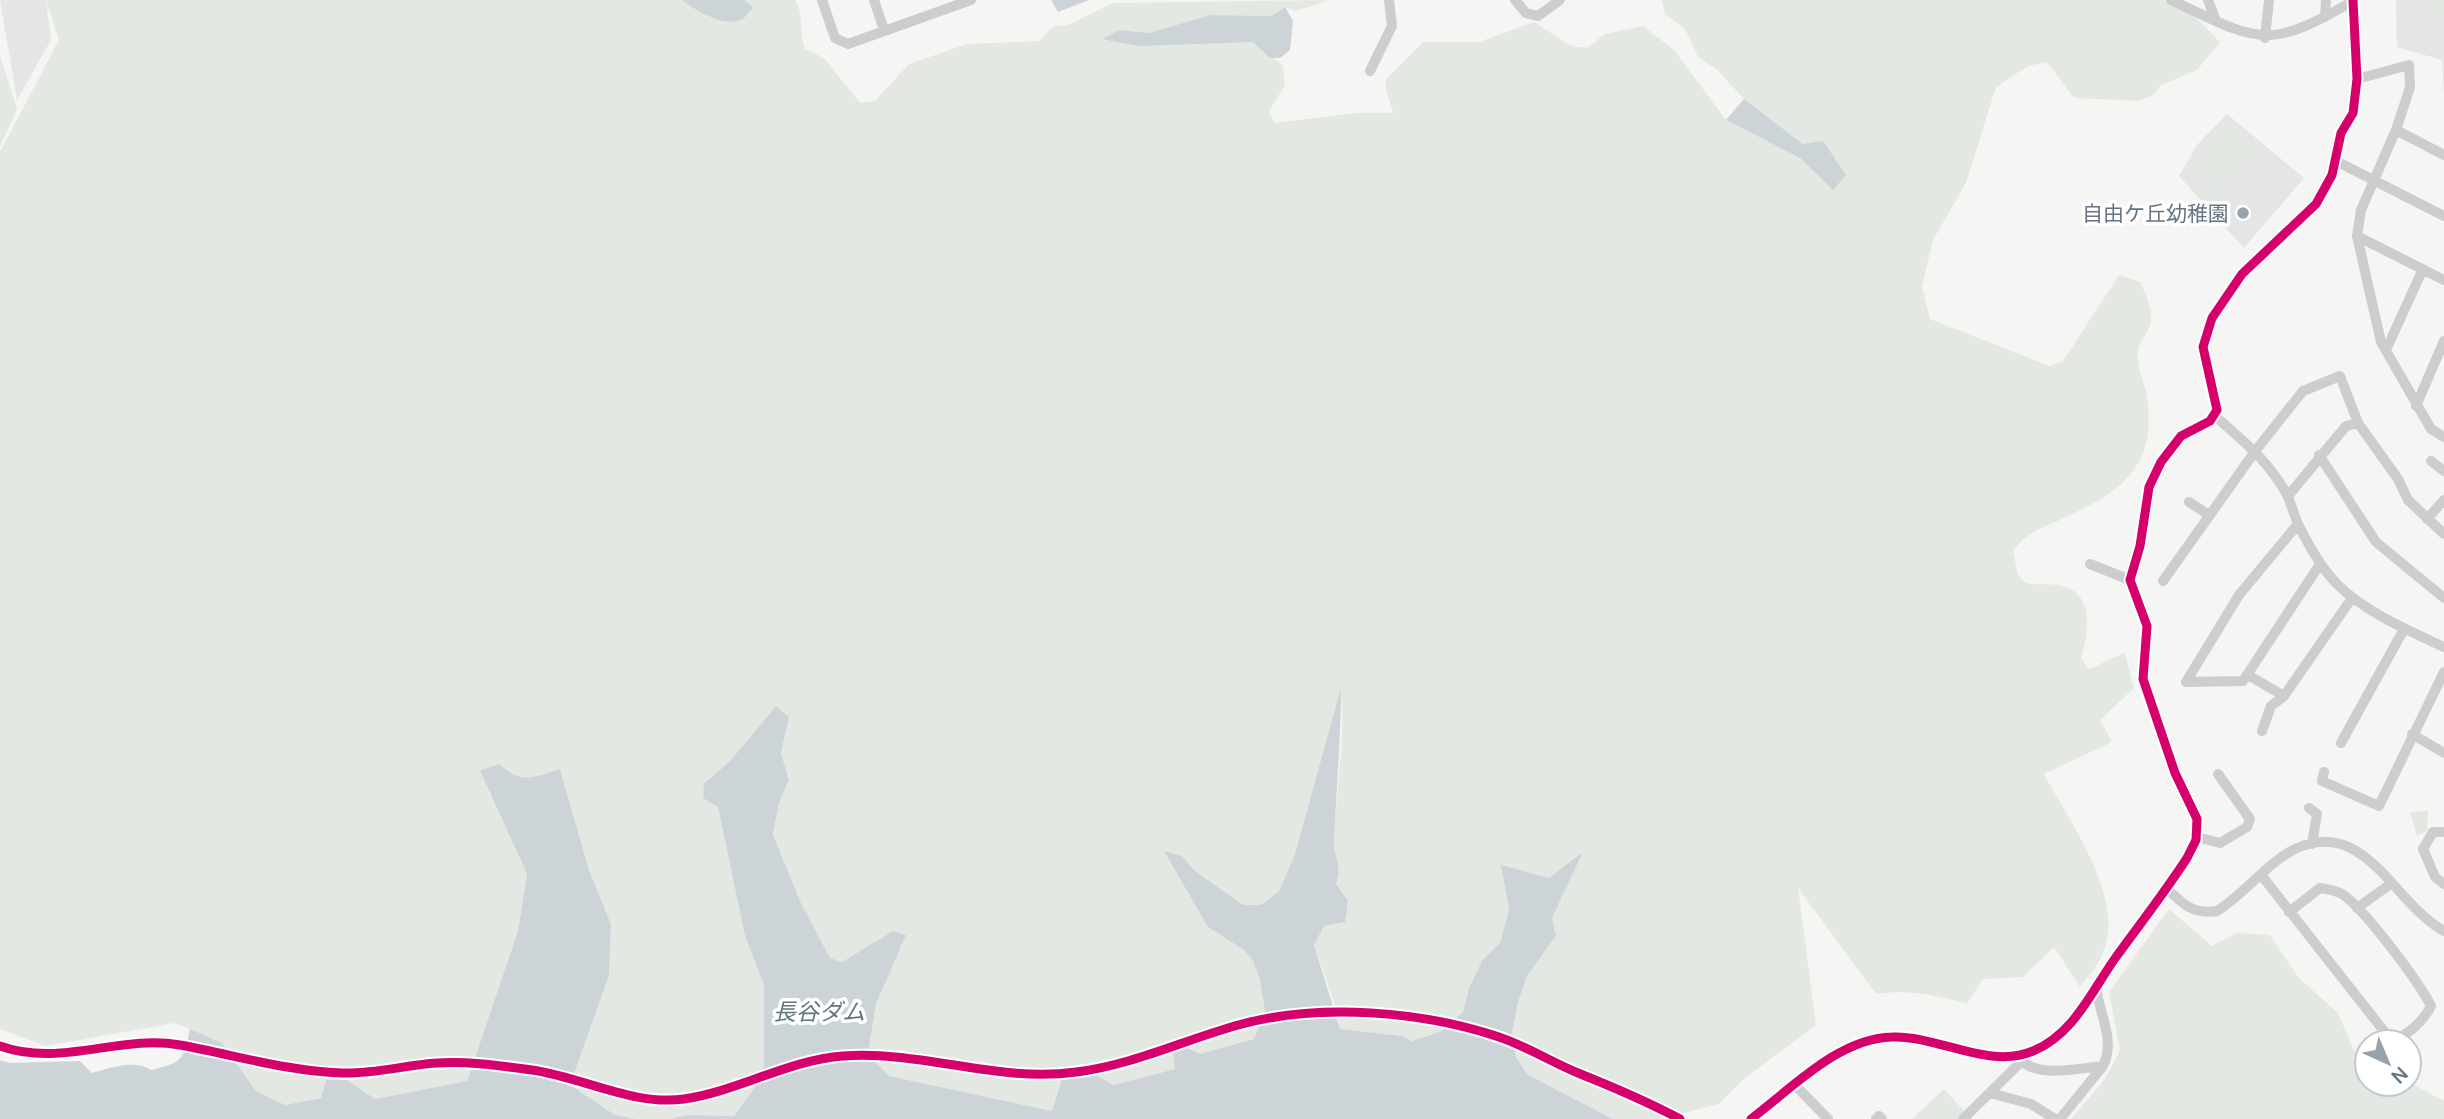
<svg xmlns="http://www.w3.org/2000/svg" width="2444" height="1119" viewBox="0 0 2444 1119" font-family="Manrope,'Noto Sans JP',sans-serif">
<rect width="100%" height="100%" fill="#f5f5f4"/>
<path fill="#e4e5e5" d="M0 0H46L51 40 17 100Z
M2396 0H2444V94L2442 60 2397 47Z
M2227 114 2304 178 2244 248 2179 176 2197 145Z"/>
<path fill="#e4e8e2" d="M46 0H682L711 18 748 16 752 7 744 0H795C804 13 799 33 805 49L824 58 860 103 875 101 909 64 967 44 1039 41 1054 26 1068 25 1113 3 1330 0 1296 11 1285 7 1271 16 1210 15 1149 33 1119 30 1103 39 1253 42 1283 66 1285 85 1269 111 1274 123 1356 113H1393L1386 90V79L1423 42H1479L1534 22 1571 46 1587 48 1605 34 1643 26 1674 50 1726 120 1800 158 1833 190 1803 144 1744 99 1717 70 1698 57 1685 29 1665 14 1662 0H2162L2184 6 2220 42 2197 70 2160 86 2153 95 2139 101 2074 98 2047 62 2028 66 1996 87 1966 183 1933 240 1922 287 1930 319 2049 366 2063 361 2119 275 2140 282C2145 292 2153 310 2151 322 2147 339 2136 340 2138 361 2139 372 2144 382 2146 392 2159 463 2125 490 2066 517 2045 527 2028 531 2013 551L2018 575 2026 583C2037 586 2047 583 2059 585 2096 592 2088 633 2081 659L2089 669 2125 653 2134 688 2100 720 2112 742 2044 774C2068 819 2125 897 2104 950 2100 963 2088 976 2080 987L2054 947 2023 977 1983 979 1967 1004C1936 995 1909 989 1876 994L1798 888 1816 1025 1746 1077 1719 1104 1676 1115 1673 1119H1613L1528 1075 1516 1057 1512 1033 1518 1002 1527 976 1556 936 1552 918 1582 853 1549 878 1501 866 1509 910 1500 943 1482 962 1469 988 1463 1012 1442 1031 1412 1041 1402 1036 1340 1029 1335 1005 1314 945 1324 926 1345 922 1348 901 1336 884C1343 865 1334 861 1334 843 1335 793 1346 742 1341 692L1295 854 1279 891 1261 905H1243L1195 871 1182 856 1208 927 1244 950 1253 961 1260 980 1265 1012 1254 1039 1200 1054 1175 1069 1114 1085 1092 1073 1062 1079 1052 1111 889 1076 868 1054 876 1004 906 935 893 931 842 962 830 958 801 903 773 835 779 803 789 780 781 753 789 717 776 706 730 761 705 784 718 807 745 936 765 985 764 1066 753 1090 734 1116 687 1115 669 1119H636L615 1115 570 1086 609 976 611 924 589 870 560 769 530 778 480 772 527 874 518 931 467 1081 375 1099 347 1080 321 1098 285 1105 256 1091 222 1043 175 1023 45 1046 0 1029V152L59 40Z
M2427 0H2444V22Z
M0 56 17 109 0 147Z
M2226 124 2257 149 2233 178 2228 174 2217 187 2195 173 2203 148Z
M2428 811 2427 831 2417 836 2410 812Z
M2169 909 2212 946 2237 933 2270 935 2299 978 2338 1013 2354 1051 2367 1054V1084H2409V1076L2412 1084 2444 1101V1119H2071L2105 1079 2120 1050 2109 992Z
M1944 1089 1965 1112 1958 1119H1912Z"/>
<path fill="#cdd4d7" d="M682 0H744L753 7C738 37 701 14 682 0Z
M1051 0H1089L1058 12Z
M1285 7 1293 21 1290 50 1280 58H1270L1253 42 1138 46 1102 39 1119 30 1149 33 1210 15 1271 16Z
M1744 99 1803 144 1823 141 1846 175 1833 190 1800 158 1726 120Z
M1341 688C1341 740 1336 791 1334 842 1334 860 1343 864 1336 884L1348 901 1345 922 1324 926 1314 945 1340 1029 1402 1036 1412 1041 1442 1031 1463 1012 1469 988 1482 961 1500 943 1509 910 1501 865 1549 878 1583 852 1552 918 1556 936 1527 976 1518 1002 1512 1033 1516 1057 1528 1075 1613 1119H669L687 1115 734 1116 753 1090 764 1066V985L745 936 718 807 703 798 704 784 730 761 776 706 789 717 781 753 789 780 779 803 773 835 801 903 830 958 842 962 893 931 906 935 876 1004 868 1054 889 1076 1052 1111 1062 1079 1092 1073 1114 1085 1175 1069 1173 1051 1185 1047 1200 1054 1254 1039 1265 1012 1260 980 1253 961 1244 950 1208 927 1164 851 1182 856 1195 871 1243 905H1261L1279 891 1295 854Z
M499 764C522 785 533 777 560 769L589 870 611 924 609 976 570 1085 615 1115 636 1119H0V1060L9 1063 80 1061 92 1073C110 1068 135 1059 151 1070 183 1062 183 1061 190 1029L222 1043 256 1091 285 1105 321 1098 326 1080H347L375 1099 467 1081 518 931 527 874 480 771Z"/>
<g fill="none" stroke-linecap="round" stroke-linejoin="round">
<path stroke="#cbcdce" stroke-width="10" d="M822 0 835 38 848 44 971 0
M874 0 884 30
M1515 0 1526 13 1538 16 1560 0
M2171 0C2258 41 2266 52 2353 1
M2208 0 2216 21
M2325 17 2326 0
M2265 38 2269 0
M1370 71 1392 26 1389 0
M2357 79 2409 65 2410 87 2396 130 2361 210 2357 236 2381 342 2431 429 2444 437
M2396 130 2444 155
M2336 161 2444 216
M2357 236 2444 280
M2386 350 2423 269
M2416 406 2444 341
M2215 416C2243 441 2269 461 2287 495 2292 505 2294 516 2299 526 2309 546 2321 568 2337 584 2366 613 2408 630 2444 647
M2319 455 2376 542 2444 598
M2431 461 2444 471
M2288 496 2346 426 2358 423 2398 479 2408 500 2444 534
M2189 502 2209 515
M2427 519 2444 500
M2298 524 2239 595 2186 682 2243 681 2320 564
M2090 564 2130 580
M2163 581 2256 450 2303 391 2340 376 2358 423
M2248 675 2284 696 2352 598
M2262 731 2271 706 2284 696
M2412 734 2444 753
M2341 743 2404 629
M2324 772 2322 781 2379 806 2444 672
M2309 808 2317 814 2312 844
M2444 832H2433L2423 849 2435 877 2444 884
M2197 837 2220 843 2247 827 2250 819 2218 774
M2262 876 2391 1040C2406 1038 2424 1020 2431 1006 2419 982 2363 907 2342 894 2335 890 2328 889 2320 888L2289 912
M2166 888C2183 904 2193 915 2217 911 2245 894 2267 862 2297 848 2366 818 2394 904 2444 931
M2357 908 2392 883
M2096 987C2099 1014 2116 1040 2103 1066
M0 1046C61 1068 120 1034 180 1045 235 1055 286 1071 342 1073 375 1074 405 1065 437 1063 468 1061 501 1066 532 1070 582 1077 633 1106 684 1099 739 1091 788 1060 843 1056 922 1050 997 1083 1076 1072 1133 1065 1186 1039 1242 1024 1321 1003 1421 1011 1499 1037 1526 1046 1551 1062 1578 1073 1613 1087 1646 1101 1680 1119
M2022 1061C2040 1078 2079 1068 2103 1066L2060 1119
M1795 1085 1828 1119
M1990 1093 2031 1104 2055 1119
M1751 1119C1791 1089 1839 1038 1892 1037 1937 1035 1989 1070 2033 1051 2074 1034 2091 992 2116 957 2140 924 2165 892 2187 858L2196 840 2197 819 2175 773 2143 679 2147 626 2130 580 2140 546 2149 487 2161 462 2181 436 2210 421 2217 410 2203 347 2212 318 2242 274 2316 204 2332 175 2341 133 2353 113 2357 79 2353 0
M1876 1119 1879 1116 1882 1119
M1963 1119 2025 1058"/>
<defs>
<path id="cycleway" d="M0 1046C61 1068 120 1034 180 1045 235 1055 286 1071 342 1073 375 1074 405 1065 437 1063 468 1061 501 1066 532 1070 582 1077 633 1106 684 1099 739 1091 788 1060 843 1056 922 1050 997 1083 1076 1072 1133 1065 1186 1039 1242 1024 1321 1003 1421 1011 1499 1037 1526 1046 1551 1062 1578 1073 1613 1087 1646 1101 1680 1119
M1751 1119C1791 1089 1839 1038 1892 1037 1937 1035 1989 1070 2033 1051 2074 1034 2091 992 2116 957 2140 924 2165 892 2187 858L2196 840 2197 819 2175 773 2143 679 2147 626 2130 580 2140 546 2149 487 2161 462 2181 436 2210 421 2217 410 2203 347 2212 318 2242 274 2316 204 2332 175 2341 133 2353 113 2357 79 2353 0"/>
</defs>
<use href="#cycleway" stroke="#fff" stroke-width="13"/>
<use href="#cycleway" stroke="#d6006c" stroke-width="9"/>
</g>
<circle fill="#97a2ab" stroke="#fff" stroke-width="2.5" cx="2243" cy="213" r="7"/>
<g text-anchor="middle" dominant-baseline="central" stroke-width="7" stroke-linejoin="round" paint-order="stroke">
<g font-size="21" fill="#657584" stroke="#fff" text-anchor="end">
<text x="2229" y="213">自由ケ丘幼稚園</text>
</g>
<g font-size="23" font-style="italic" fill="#617780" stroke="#fff">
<text x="819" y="1011">長谷ダム</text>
</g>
</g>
<g transform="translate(2388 1063) rotate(136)"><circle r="33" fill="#ffffff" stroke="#c1c8ce" stroke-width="2"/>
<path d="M0-5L12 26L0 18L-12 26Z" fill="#97a2ab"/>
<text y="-10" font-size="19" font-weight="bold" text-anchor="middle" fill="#657584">N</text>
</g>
</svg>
